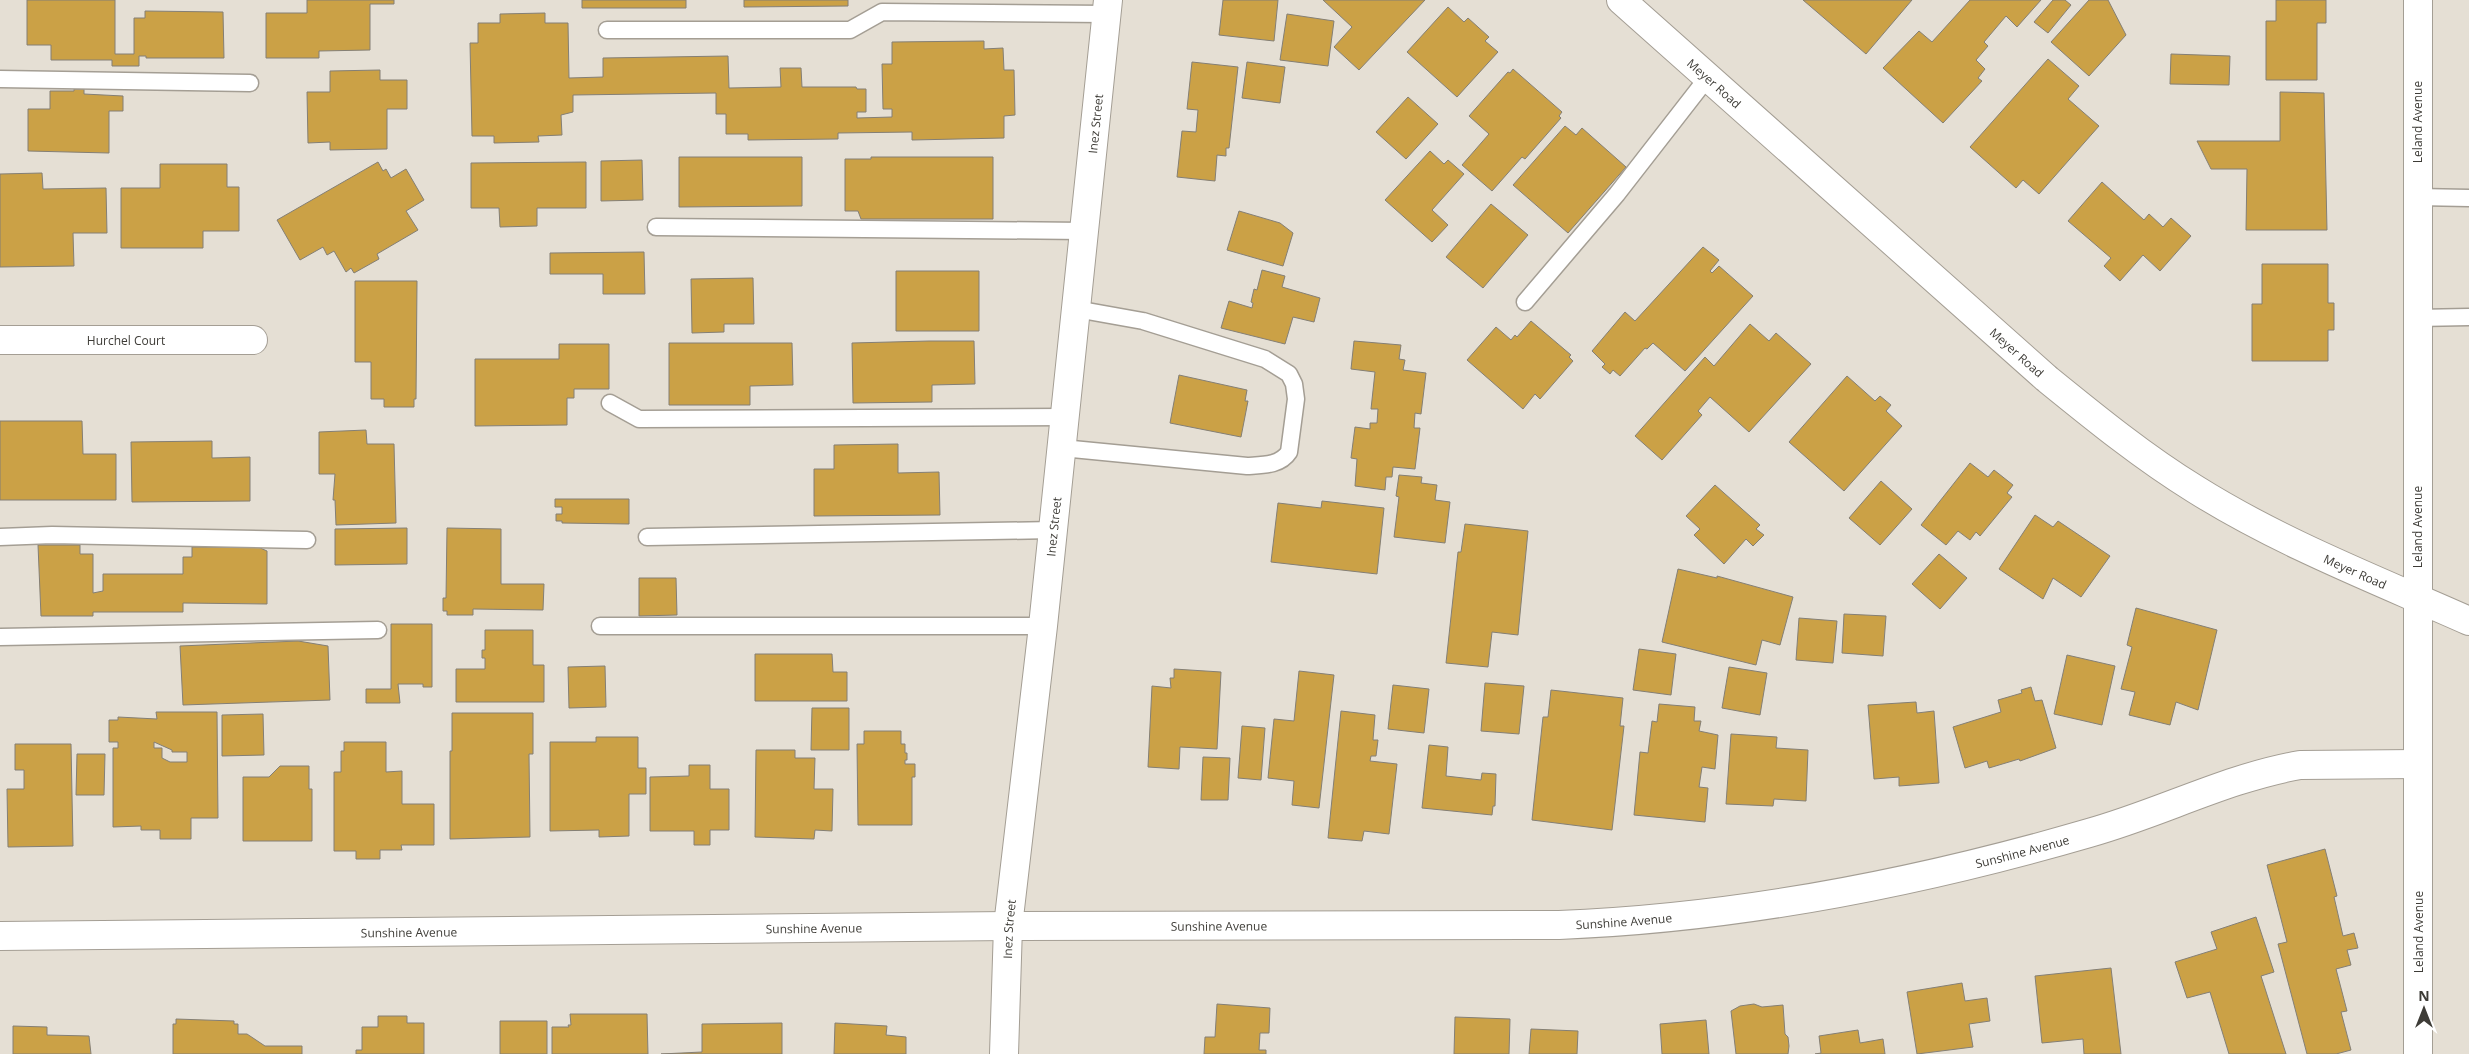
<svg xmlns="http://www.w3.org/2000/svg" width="2469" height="1054" viewBox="0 0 2469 1054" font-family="'Open Sans',sans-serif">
<rect width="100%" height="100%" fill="#e5dfd4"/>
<path fill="#cba146" stroke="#847f75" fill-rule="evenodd" d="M27 0H115V54H134V18H145V11L223 12 224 58H146V56H139V66H112V60H51V45H27Z
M307 0H394V4H370V50L319 51V58H266V13H307Z
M582 0H686V8H582Z
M744 0H848V6L744 7Z
M1223 0H1278L1274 41 1219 35Z
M1323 0H1425L1359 70 1334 47 1352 27Z
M1803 0H1912L1866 54Z
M1970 0H2041L2017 27 2006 16 1984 42 1988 46 1976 60 1985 69 1978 78 1982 81 1943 123 1883 68 1919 31 1932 42Z
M2053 0H2065L2071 5 2048 33 2034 22Z
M2089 0H2108L2126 35 2089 76 2051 42Z
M2276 0H2326V23H2317V80H2266V21H2276Z
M1448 7 1464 22 1468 18 1489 37 1485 41 1498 52 1457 97 1407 52Z
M545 13V23H568L569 78 603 77V58L728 56 729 88 781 87 780 68H801L802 87H856L857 89H866V112H857V118L892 117V109H883L882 64H892V42L984 41V49L1003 48 1004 70H1014L1015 115 1004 116V138L912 140V132L838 133V139L748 140V134H726V114H716V93L573 95V112L561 115 562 135 538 136 539 142 494 143V136H472L470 43H478V23H500V14Z
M1287 14 1334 21 1328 66 1280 60Z
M2171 54 2230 56 2229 85 2170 84Z
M2048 59 2079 86 2068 99 2099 126 2039 194 2023 180 2016 188 1970 147Z
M1192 62 1238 67 1229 148H1226V156L1217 155 1215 181 1177 177 1182 131 1196 132 1198 110 1187 109Z
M1247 62 1285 67 1280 103 1242 98Z
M1513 69 1562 112 1559 116 1561 118 1525 159 1522 157 1492 191 1462 165 1489 134 1469 116 1508 72 1510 73Z
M380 70V80H407V109H387V149L330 150V142L308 143 307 92H330V71Z
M74 89H84V94L123 96V111H109V153L28 151V109H50V91H74Z
M2280 92 2324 93 2327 230H2246L2247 169H2211L2197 141H2280Z
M1408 97 1438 124 1406 159 1376 132Z
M1565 126 1576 135 1582 128 1626 167 1568 233 1513 185Z
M1430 151 1444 164 1448 160 1464 174 1432 210 1448 225 1432 242 1385 200Z
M679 157H802V206L679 207Z
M871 157H993V219H861L858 211H845V159H871Z
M642 160 643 200 601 201V161Z
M378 162 383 171 386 169 391 178 406 169 424 200 406 211 418 230 377 254 379 259 354 273 351 268 346 272 334 251 327 255 323 247 300 260 277 220Z
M586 162V208H537V226L500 227 499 208H471V163Z
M160 164H227V187H239V231H203V248H121V188H160Z
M42 173 43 189 106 188 107 233H73L74 266 0 267V174Z
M2102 182 2144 220 2149 214 2163 227 2171 218 2191 236 2160 271 2143 255 2120 281 2104 266 2111 258 2068 221Z
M1491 204 1528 235 1483 288 1446 257Z
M1239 211 1280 223 1293 233 1283 266 1227 250Z
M1703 247 1719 260 1710 271 1712 273 1719 266 1753 296 1685 371 1653 343 1647 349 1645 348 1620 376 1613 370 1610 374 1602 367 1605 364 1592 351 1625 312 1635 321Z
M644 252 645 294H603V274H550V253Z
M2262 264H2328V303H2334V330H2328V361H2252V304H2262Z
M1262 270 1285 276 1282 287 1320 298 1314 322 1293 317 1285 344 1221 328 1229 301 1252 308 1253 303 1251 302 1254 289 1257 290Z
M896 271H979V331H896Z
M753 278 754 324H724V332L692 333 691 279Z
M355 281H417L416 399H414V407H384V399H371V362H355Z
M1531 321 1571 355 1569 357 1573 361 1540 399 1535 394 1523 409 1467 360 1496 327 1511 340 1515 335 1517 337Z
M1750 324 1769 341 1776 333 1811 364 1749 432 1710 397 1698 411 1702 415 1662 460 1635 436 1705 357 1714 366Z
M929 341H974L975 384 932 385V402L853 403 852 343Z
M1354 341 1401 345 1399 359 1405 360 1403 370 1426 373 1421 414 1415 413 1414 428H1420L1415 469 1393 467 1392 477H1386L1385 490 1355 486 1357 459 1351 458 1355 427 1370 429V423H1377L1378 409H1371L1375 372 1351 369Z
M669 343H792L793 385 750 386V405H669Z
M559 344H609V389H574V398H567V425L475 426V359H559Z
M1179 375 1247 390 1245 401H1248L1241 437 1170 423Z
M1847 376 1875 401 1880 396 1891 405 1886 411 1902 426 1844 491 1789 442Z
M0 421H82L83 454H116V500H0Z
M366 430 367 444H394L396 523 336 525 335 500H333L335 474H319V432Z
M212 441V458L250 457V501L132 502 131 442Z
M898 444V473L939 472 940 515 814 516V469H834V445Z
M1970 463 1988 477 1994 470 2013 485 2007 493 2012 497 1980 536 1976 532 1970 540 1958 531 1946 545 1921 525Z
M1399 475 1422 477 1421 483 1437 485 1435 500 1450 502 1445 543 1394 537 1399 497 1396 496Z
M1881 481 1912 509 1880 545 1849 518Z
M1715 485 1760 525 1756 529 1764 535 1753 546 1746 539 1724 564 1694 535 1700 529 1686 516Z
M555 499H629V524L562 523V521H556V514H562V507H555Z
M1322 501 1384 508 1377 574 1271 562 1278 503 1321 508Z
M2035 515 2053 527 2058 521 2110 556 2081 597 2053 578 2043 599 1999 569Z
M1465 524 1528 531 1518 635 1492 632 1488 667 1446 663 1458 552H1461Z
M407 528V564L335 565V529Z
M447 528 501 529V584H544L543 610 473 609V615H447V611H443V598H446Z
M38 545H80V554H93V593L103 591V574H183V557H192V547H258L267 551V604L183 603V612H93V616H41Z
M1939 554 1967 578 1940 609 1912 584Z
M1678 569 1717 578V576L1793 597 1780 645 1762 640 1756 665 1662 642Z
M639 578H676L677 615 639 616Z
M2136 608 2217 630 2198 710 2176 702 2170 725 2129 715 2135 692 2121 689 2132 647 2127 645Z
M1844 614 1886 616 1883 656 1842 653Z
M1799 618 1837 621 1833 663 1796 660Z
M391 624H432V687H423V684H398L400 703H366V689H391Z
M485 630H533V665H544V702H456V669H485V658H482V650H485Z
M298 641 328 646 330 700 183 705 180 646Z
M1639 649 1676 654 1671 695 1633 690Z
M755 654H832L833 672H847V701H755Z
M2067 655 2115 666 2102 725 2054 714Z
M605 666 606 707 569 708 568 667Z
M1729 667 1767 673 1760 715 1722 708Z
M1174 669 1221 672 1217 749 1180 747 1179 769 1148 767 1152 686 1171 688 1170 678H1174Z
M1299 671 1334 675 1319 808 1292 805 1294 781 1268 778 1274 719 1294 721Z
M1485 683 1524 686 1519 734 1481 731Z
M1393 685 1429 689 1424 733 1388 729Z
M2031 687 2035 701 2042 700 2056 748 2020 761 2019 759 1989 768 1987 761 1965 768 1953 727 2001 712 1998 700 2022 693 2021 690Z
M1551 690 1623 698 1620 726H1624L1612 830 1532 820 1543 717H1548Z
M1916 702 1917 713 1934 711 1939 783 1899 786V777L1874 779 1868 705Z
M1659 704 1695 707 1694 721H1701L1699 731 1718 735 1715 769 1702 767 1699 787 1708 788 1705 822 1634 815 1640 752 1648 753 1652 721 1657 722Z
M812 708H849V750H811Z
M1341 711 1375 715 1373 740H1378L1376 756H1371L1370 761 1397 764 1389 834 1364 831 1362 841 1328 838Z
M156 712H217L218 818H191V839H160V830H141V826L113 827V748H118V742H109V720H118V717L157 719ZM154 742 172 750V752H187V762H170L162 758V748H154Z
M452 713H533V754H529L530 837 450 839V751H452Z
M263 714 264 755 222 756V715Z
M1242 726 1265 728 1261 780 1238 778Z
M864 731H901V744H905V753H907V760H905V764H915V777H912V825H858L857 744H864Z
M1731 734 1777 737 1776 748 1808 750 1806 801 1774 799 1773 806 1726 804Z
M596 737H638V768H646V794H629V836L599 837V830L550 831V742H596Z
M344 742H386V772L402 771V804H434V845H401L402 850H380V859H356V851H334V772H341V751H344Z
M15 744H71L73 846 8 847 7 789H24V770H15Z
M1429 745 1448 747 1446 776 1481 780 1482 773 1496 774 1495 806H1493L1492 815 1422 808Z
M756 750H795V758H815L814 789H833L832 831 815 830 814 839 755 837Z
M77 754H105L104 795H76Z
M1203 757 1230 758 1228 800H1201Z
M689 765H710V789H729V830H710V845H694V831H650V777L689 776Z
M280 766H309V789H312V841H243V777H269Z
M2325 849 2337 896 2334 897 2343 936 2354 933 2358 948 2347 950 2351 965 2336 969 2347 1011 2341 1012 2351 1050 2336 1054H2307L2278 944 2287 942 2267 865Z
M2256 917 2274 972 2261 976 2286 1054H2229L2210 992 2187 998 2175 962 2217 949 2211 932Z
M2111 968 2121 1054H2084L2083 1039 2042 1043 2035 976Z
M1962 983 1965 1001 1987 998 1990 1021 1969 1024 1973 1047 1917 1054 1907 992Z
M1217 1004 1270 1008 1269 1033H1260L1259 1050H1266V1054H1204L1205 1037H1215Z
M1754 1004 1762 1007 1783 1005 1785 1034 1788 1037 1789 1046 1788 1054H1736L1731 1011 1740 1006Z
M570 1014H647L648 1054H552V1027H569L568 1025H571Z
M378 1016H407V1023H424V1054H356V1050H362V1027H378Z
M1455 1017 1510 1019 1509 1054H1454Z
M176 1019 234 1021V1024H238V1034H247L265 1046H302V1054H173V1024H176Z
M1706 1020 1709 1054H1662L1660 1024Z
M500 1021H547V1054H500Z
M782 1023V1054H661L702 1052V1024Z
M835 1023 887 1026 886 1035 906 1037V1054H834Z
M13 1026 47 1027V1035L89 1036 91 1054H13Z
M1531 1029 1578 1031 1577 1054H1529Z
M1858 1030 1860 1043 1883 1039 1885 1054H1815L1821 1053 1819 1036Z"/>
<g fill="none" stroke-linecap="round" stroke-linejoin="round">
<defs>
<path id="service" d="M607 30H850L882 12 1107 14
M0 79 250 83
M2417 197 2469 198
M656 227 1084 231
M1525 302 1617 194 1708 77
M2417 318 2469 317
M610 403 639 419 1065 417
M1062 448 1247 466C1261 465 1280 466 1289 452L1296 399 1294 384 1289 374 1265 359 1143 321 1076 309
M0 537 52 535 307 540
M647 537 1053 530
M600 626H1043
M0 637 378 630"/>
<g id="minor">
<path id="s1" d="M0 340H253"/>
<path id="s2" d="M0 936 1008 926 1559 925C1739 918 1917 883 2089 833 2161 813 2226 778 2300 765L2417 764"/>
<path id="s3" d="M1004 1054 1008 926 1043 626 1108 0"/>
</g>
<path id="tertiary" d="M2418 1054V0"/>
<g id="secondary">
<path id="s4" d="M1621 0 2046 378C2094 417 2143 457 2195 489 2281 543 2377 580 2469 621"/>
</g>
</defs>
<use href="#service" stroke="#a49e94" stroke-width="19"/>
<use href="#minor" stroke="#a49e94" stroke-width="30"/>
<use href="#tertiary" stroke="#a49e94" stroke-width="30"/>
<use href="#secondary" stroke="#a49e94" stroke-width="30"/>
<use href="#service" stroke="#fff" stroke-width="16"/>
<use href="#minor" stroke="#fff" stroke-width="28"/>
<use href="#tertiary" stroke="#fff" stroke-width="28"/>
<use href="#secondary" stroke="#fff" stroke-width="28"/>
</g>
<g text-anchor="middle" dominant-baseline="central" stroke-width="4.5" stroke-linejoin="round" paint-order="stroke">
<g font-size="12" fill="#3e3c37" stroke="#fff">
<text stroke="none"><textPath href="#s4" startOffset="125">Meyer Road</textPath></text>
<text transform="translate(2417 122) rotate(-90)">Leland Avenue</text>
<text stroke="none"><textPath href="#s3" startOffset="935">Inez Street</textPath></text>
<text stroke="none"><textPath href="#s1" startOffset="126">Hurchel Court</textPath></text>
<text stroke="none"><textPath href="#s4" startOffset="530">Meyer Road</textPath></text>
<text stroke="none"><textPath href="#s3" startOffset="530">Inez Street</textPath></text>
<text transform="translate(2417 527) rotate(-90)">Leland Avenue</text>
<text stroke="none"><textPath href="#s4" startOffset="935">Meyer Road</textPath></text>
<text stroke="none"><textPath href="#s2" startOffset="2029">Sunshine Avenue</textPath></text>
<text stroke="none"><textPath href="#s2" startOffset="1624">Sunshine Avenue</textPath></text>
<text stroke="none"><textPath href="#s2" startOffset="1219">Sunshine Avenue</textPath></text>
<text stroke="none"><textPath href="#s2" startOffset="814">Sunshine Avenue</textPath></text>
<text stroke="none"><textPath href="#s3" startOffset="125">Inez Street</textPath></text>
<text stroke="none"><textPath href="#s2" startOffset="409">Sunshine Avenue</textPath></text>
<text transform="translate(2418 932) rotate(-90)">Leland Avenue</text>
</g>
</g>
<g transform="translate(2424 1009)" stroke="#ffffff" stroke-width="4" paint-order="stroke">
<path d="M0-4L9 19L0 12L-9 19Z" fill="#3e3c37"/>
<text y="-8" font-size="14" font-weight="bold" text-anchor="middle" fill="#3e3c37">N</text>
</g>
</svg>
